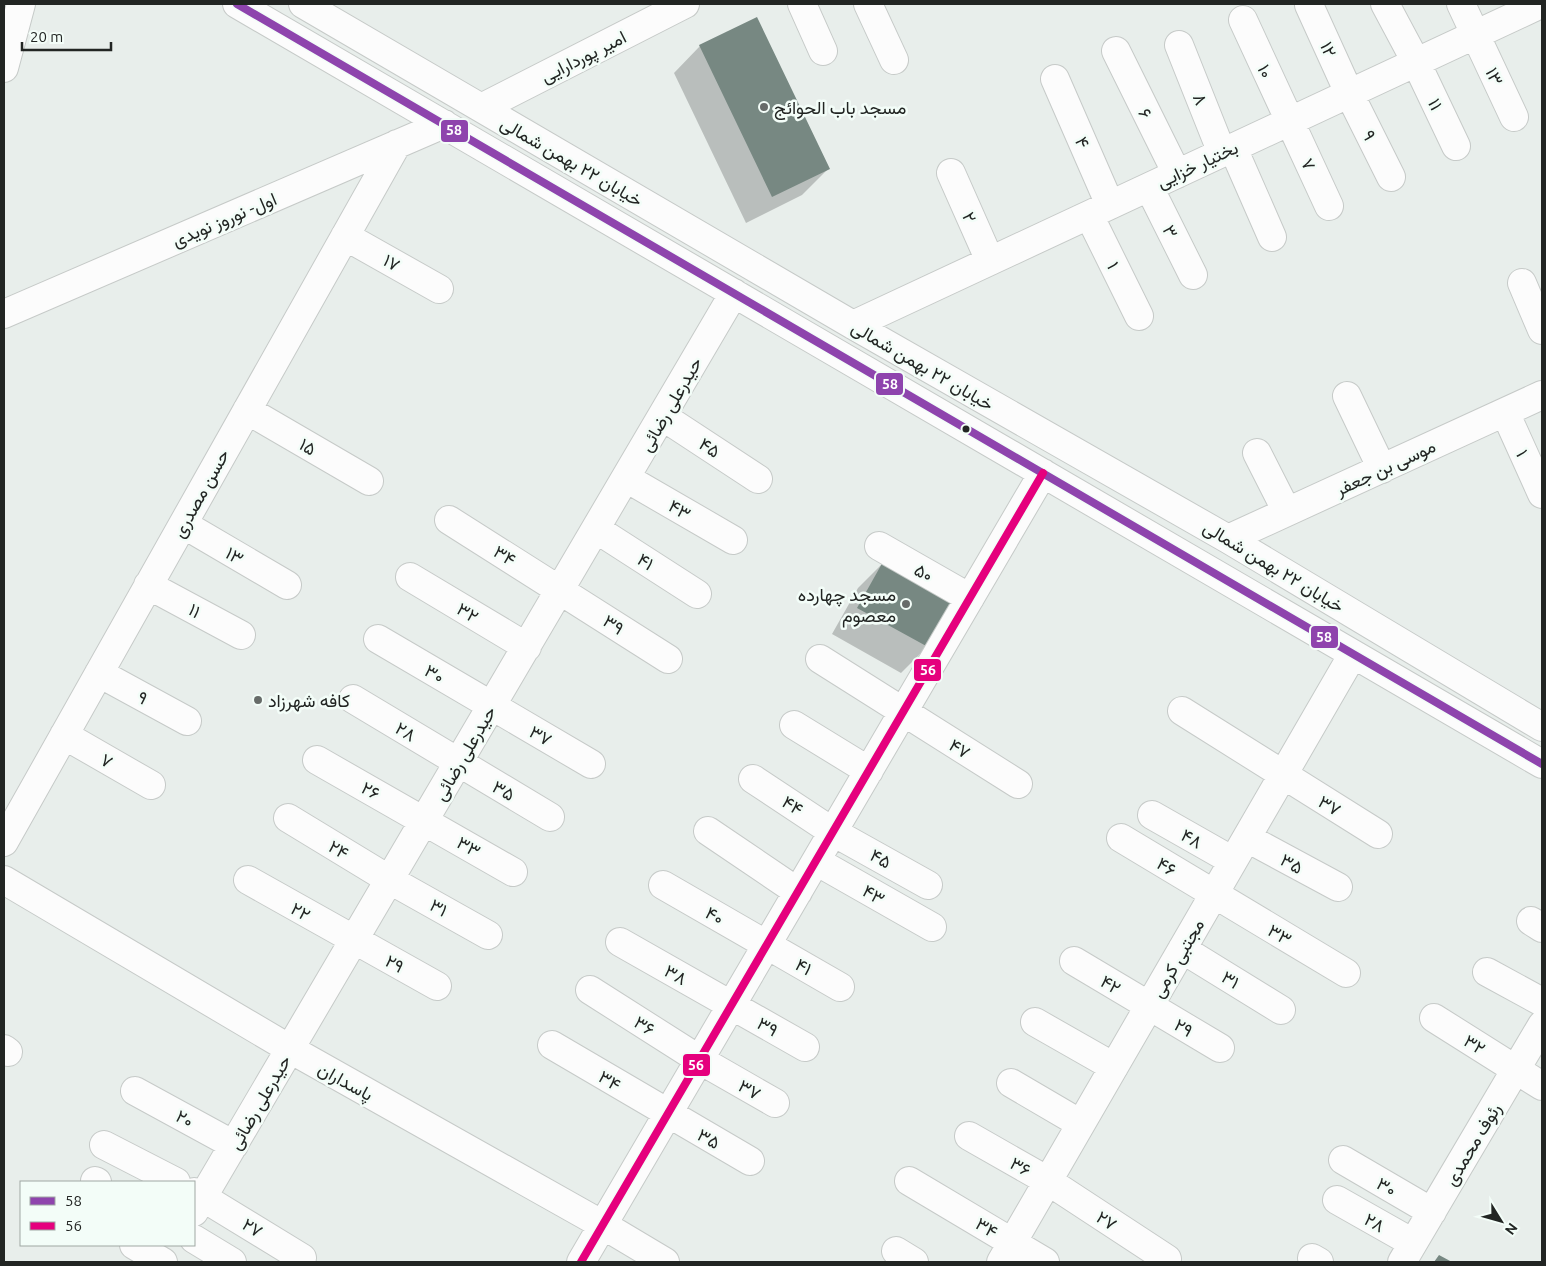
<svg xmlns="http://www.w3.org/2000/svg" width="1546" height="1266" viewBox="0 0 1546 1266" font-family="Ubuntu,Vazirmatn,sans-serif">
<rect width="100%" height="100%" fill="#e8eeeb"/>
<path fill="#0003" d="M700 46 828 169 802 195 746 223 674 73Z
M884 562 927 647 901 673 832 634 858 588Z"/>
<path fill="#778882" d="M757 17 830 169 772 197 699 45Z
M884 560 955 600 928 647 857 608Z
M1439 1255 1452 1262H1434Z"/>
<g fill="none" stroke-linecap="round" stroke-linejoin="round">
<defs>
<path id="minor" d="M237 4 1542 764
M303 4 853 325 1228 539 1542 727
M802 4 823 51
M868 4 894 60
M1385 4 1416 62 1456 146
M1461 4 1514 117
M1309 5 1349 93 1391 177
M1243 20 1329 206
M1179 45 1222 153
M1116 51 1177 174
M4 68 21 4
M1055 79 1110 205
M481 108 685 4
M1233 148 1272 237
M951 173 990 261
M1149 187 1193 275
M1089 215 1139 316
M345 236 439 289
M1522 283 1542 330
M4 314 444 124
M853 325 1541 4
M1347 396 1382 469
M247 410 369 481
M1505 412 1542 494
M662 416 758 479
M1257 453 1287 512
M626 478 733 540
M449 520 668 659
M183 524 287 585
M596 529 697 594
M1228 539 1542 395
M879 546 970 598
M410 577 527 647
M148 585 241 635
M378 639 591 764
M820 659 1018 784
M99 673 187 721
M353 699 550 817
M1182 711 1378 834
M794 725 869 771
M64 735 151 785
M317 760 513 872
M753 779 833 832 928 885
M1152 815 1233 861
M288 818 390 880 488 935
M708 831 798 892
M1121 838 1346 973
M1247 838 1338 887
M4 842 397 144
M816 861 932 927
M4 880 290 1049 603 1225 665 1262
M248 880 437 986
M663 885 840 987
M1531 921 1542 928
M620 942 805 1047
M1182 949 1281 1010
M1074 961 1220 1048
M1487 972 1542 1002
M590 990 700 1060 775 1103
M1434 1018 1542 1086
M1035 1022 1114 1067
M552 1045 750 1161
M4 1049 8 1052
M1011 1083 1081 1124
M135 1091 234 1145
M969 1136 1048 1181 1167 1259
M104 1145 176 1182
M1343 1160 1432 1212
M95 1181 97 1182
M909 1181 1045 1262
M194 1192 302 1258
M1337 1200 1413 1243
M194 1212 734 293
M194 1239 232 1262
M134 1245 163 1262
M896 1251 914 1262
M1312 1258 1319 1262
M581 1262 1043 473
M1001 1262 1353 654
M1402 1262 1542 1025"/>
</defs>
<use href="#minor" stroke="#c6cac8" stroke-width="30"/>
<use href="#minor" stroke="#fcfcfc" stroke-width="28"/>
<defs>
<path id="bus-1" d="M237 4 1542 764"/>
<path id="bus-2" d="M581 1262 1043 473"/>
</defs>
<use href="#bus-1" stroke="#f3fdf8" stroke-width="11"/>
<use href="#bus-2" stroke="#f3fdf8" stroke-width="11"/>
<use href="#bus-1" stroke="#8e44ad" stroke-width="8"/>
<use href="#bus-2" stroke="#e5007d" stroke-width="8"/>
</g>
<g fill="#676b69" stroke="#f3fdf8" stroke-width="2">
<circle cx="764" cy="107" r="5"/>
<circle cx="906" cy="604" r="5"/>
<circle cx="258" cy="700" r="5"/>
</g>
<circle fill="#222523" stroke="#f3fdf8" stroke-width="2" cx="966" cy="429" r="4.5"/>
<g text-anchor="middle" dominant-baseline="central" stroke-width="5" stroke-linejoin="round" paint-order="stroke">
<g font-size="18" fill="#222523" stroke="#f3fdf8">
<text transform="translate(1329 49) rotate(66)">۱۲</text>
<text transform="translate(583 56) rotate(-27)">امیر پوردارایی</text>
<text transform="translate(1266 71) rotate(66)">۱۰</text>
<text transform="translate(1495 76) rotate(65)">۱۳</text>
<text transform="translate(1201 99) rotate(68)">۸</text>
<text transform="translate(1436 104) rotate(65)">۱۱</text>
<text transform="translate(1146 113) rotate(64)">۶</text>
<text transform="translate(1370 135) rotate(63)">۹</text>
<text transform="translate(1083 142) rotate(66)">۴</text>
<text transform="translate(572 161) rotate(30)">خیابان ۲۲ بهمن شمالی</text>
<text transform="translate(1197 164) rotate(-25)">بختیار خزایی</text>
<text transform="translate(1309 164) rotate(64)">۷</text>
<text transform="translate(970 217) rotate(66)">۲</text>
<text transform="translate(224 219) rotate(-23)">اول- نوروز نویدی</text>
<text transform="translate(1171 231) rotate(63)">۳</text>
<text transform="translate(392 262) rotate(29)">۱۷</text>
<text transform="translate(1114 265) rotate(64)">۱</text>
<text transform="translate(923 365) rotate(30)">خیابان ۲۲ بهمن شمالی</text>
<text transform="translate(670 404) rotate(-60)">حیدرعلی رضائی</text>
<text transform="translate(308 446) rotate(30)">۱۵</text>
<text transform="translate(710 447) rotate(33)">۴۵</text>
<text transform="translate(1523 453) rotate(65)">۱</text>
<text transform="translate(1385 467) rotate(-25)">موسی بن جعفر</text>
<text transform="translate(200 493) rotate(-61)">حسن مصدری</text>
<text transform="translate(680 509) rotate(30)">۴۳</text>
<text transform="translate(235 555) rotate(30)">۱۳</text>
<text transform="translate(505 555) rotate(32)">۳۴</text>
<text transform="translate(646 561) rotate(33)">۴۱</text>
<text transform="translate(1274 566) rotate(31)">خیابان ۲۲ بهمن شمالی</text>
<text transform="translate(924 572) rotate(29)">۵۰</text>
<text transform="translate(195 610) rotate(29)">۱۱</text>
<text transform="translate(468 612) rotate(31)">۳۲</text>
<text transform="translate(614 624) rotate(33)">۳۹</text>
<text transform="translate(435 673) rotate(30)">۳۰</text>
<text transform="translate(143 697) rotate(29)">۹</text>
<text transform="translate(406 731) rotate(31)">۲۸</text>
<text transform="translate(541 735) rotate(30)">۳۷</text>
<text transform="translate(960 748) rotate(32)">۴۷</text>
<text transform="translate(464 753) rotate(-60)">حیدرعلی رضائی</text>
<text transform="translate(107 760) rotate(30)">۷</text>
<text transform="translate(371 790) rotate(29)">۲۶</text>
<text transform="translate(504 790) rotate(30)">۳۵</text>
<text transform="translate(793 805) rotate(33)">۴۴</text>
<text transform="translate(1330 805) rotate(31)">۳۷</text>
<text transform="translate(1192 838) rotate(29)">۴۸</text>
<text transform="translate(469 846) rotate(30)">۳۳</text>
<text transform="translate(339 849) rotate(31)">۲۴</text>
<text transform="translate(881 858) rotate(29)">۴۵</text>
<text transform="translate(1292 863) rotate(29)">۳۵</text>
<text transform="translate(1167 866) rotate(31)">۴۶</text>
<text transform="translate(874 894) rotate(30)">۴۳</text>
<text transform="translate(439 907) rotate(29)">۳۱</text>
<text transform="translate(301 911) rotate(30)">۲۲</text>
<text transform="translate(715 915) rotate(30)">۴۰</text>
<text transform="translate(1280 934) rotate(31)">۳۳</text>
<text transform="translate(1177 958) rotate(-60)">مجتبی کرمی</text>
<text transform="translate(395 963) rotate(28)">۲۹</text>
<text transform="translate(804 966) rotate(30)">۴۱</text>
<text transform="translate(676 974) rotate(29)">۳۸</text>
<text transform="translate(1231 979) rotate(32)">۳۱</text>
<text transform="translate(1111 984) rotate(31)">۴۲</text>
<text transform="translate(645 1025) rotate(32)">۳۶</text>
<text transform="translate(768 1026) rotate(30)">۳۹</text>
<text transform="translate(1184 1027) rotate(30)">۲۹</text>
<text transform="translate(1475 1044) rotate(32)">۳۲</text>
<text transform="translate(610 1080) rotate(31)">۳۴</text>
<text transform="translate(346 1081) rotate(29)">پاسداران</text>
<text transform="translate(750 1089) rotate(30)">۳۷</text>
<text transform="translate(259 1102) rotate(-60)">حیدرعلی رضائی</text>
<text transform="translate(185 1118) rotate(29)">۲۰</text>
<text transform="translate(709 1138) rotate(29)">۳۵</text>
<text transform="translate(1472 1144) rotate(-59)">رئوف محمدی</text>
<text transform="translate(1021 1166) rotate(30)">۳۶</text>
<text transform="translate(1387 1186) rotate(30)">۳۰</text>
<text transform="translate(1107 1220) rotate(33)">۲۷</text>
<text transform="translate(1375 1222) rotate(29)">۲۸</text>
<text transform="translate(253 1227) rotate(32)">۲۷</text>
<text transform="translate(987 1227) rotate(31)">۳۴</text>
</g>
<g font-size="18" fill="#222523" stroke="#f3fdf8" text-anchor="start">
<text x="774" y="107">مسجد باب الحوائج</text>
<text x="896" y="594" text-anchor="end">مسجد چهارده<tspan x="896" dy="21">معصوم</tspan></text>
<text x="268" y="700">کافه شهرزاد</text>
</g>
</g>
<g stroke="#f3fdf8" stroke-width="2">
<rect x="440" y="119" width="29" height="24" rx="5" fill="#8e44ad"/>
<rect x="875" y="372" width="29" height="24" rx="5" fill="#8e44ad"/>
<rect x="1310" y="625" width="29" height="24" rx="5" fill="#8e44ad"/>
<rect x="913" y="658" width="29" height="24" rx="5" fill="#e5007d"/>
<rect x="682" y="1053" width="29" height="24" rx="5" fill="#e5007d"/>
</g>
<g font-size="14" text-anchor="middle" font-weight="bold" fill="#fff">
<text x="454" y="135">58</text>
<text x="890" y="389">58</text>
<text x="1324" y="642">58</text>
<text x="928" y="675">56</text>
<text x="696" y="1070">56</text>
</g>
<rect width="1546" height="1266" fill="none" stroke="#222523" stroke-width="10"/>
<rect x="20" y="1181" width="175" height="65" fill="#f3fdf8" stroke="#9fa7a3"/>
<rect x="30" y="1197" width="25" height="8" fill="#8e44ad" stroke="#9fa7a3"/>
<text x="65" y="1206" font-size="15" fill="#222523">58</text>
<rect x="30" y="1222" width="25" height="8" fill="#e5007d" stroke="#9fa7a3"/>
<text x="65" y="1231" font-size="15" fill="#222523">56</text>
<g transform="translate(1501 1221) rotate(127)" stroke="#f3fdf8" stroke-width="4" paint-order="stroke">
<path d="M0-4L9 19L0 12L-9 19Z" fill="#222523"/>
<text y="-8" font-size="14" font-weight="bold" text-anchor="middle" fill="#222523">N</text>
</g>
<path d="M22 42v8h89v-8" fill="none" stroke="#222523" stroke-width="2.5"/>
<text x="30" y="42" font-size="15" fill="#222523" stroke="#f3fdf8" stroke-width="4" paint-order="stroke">20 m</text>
</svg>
